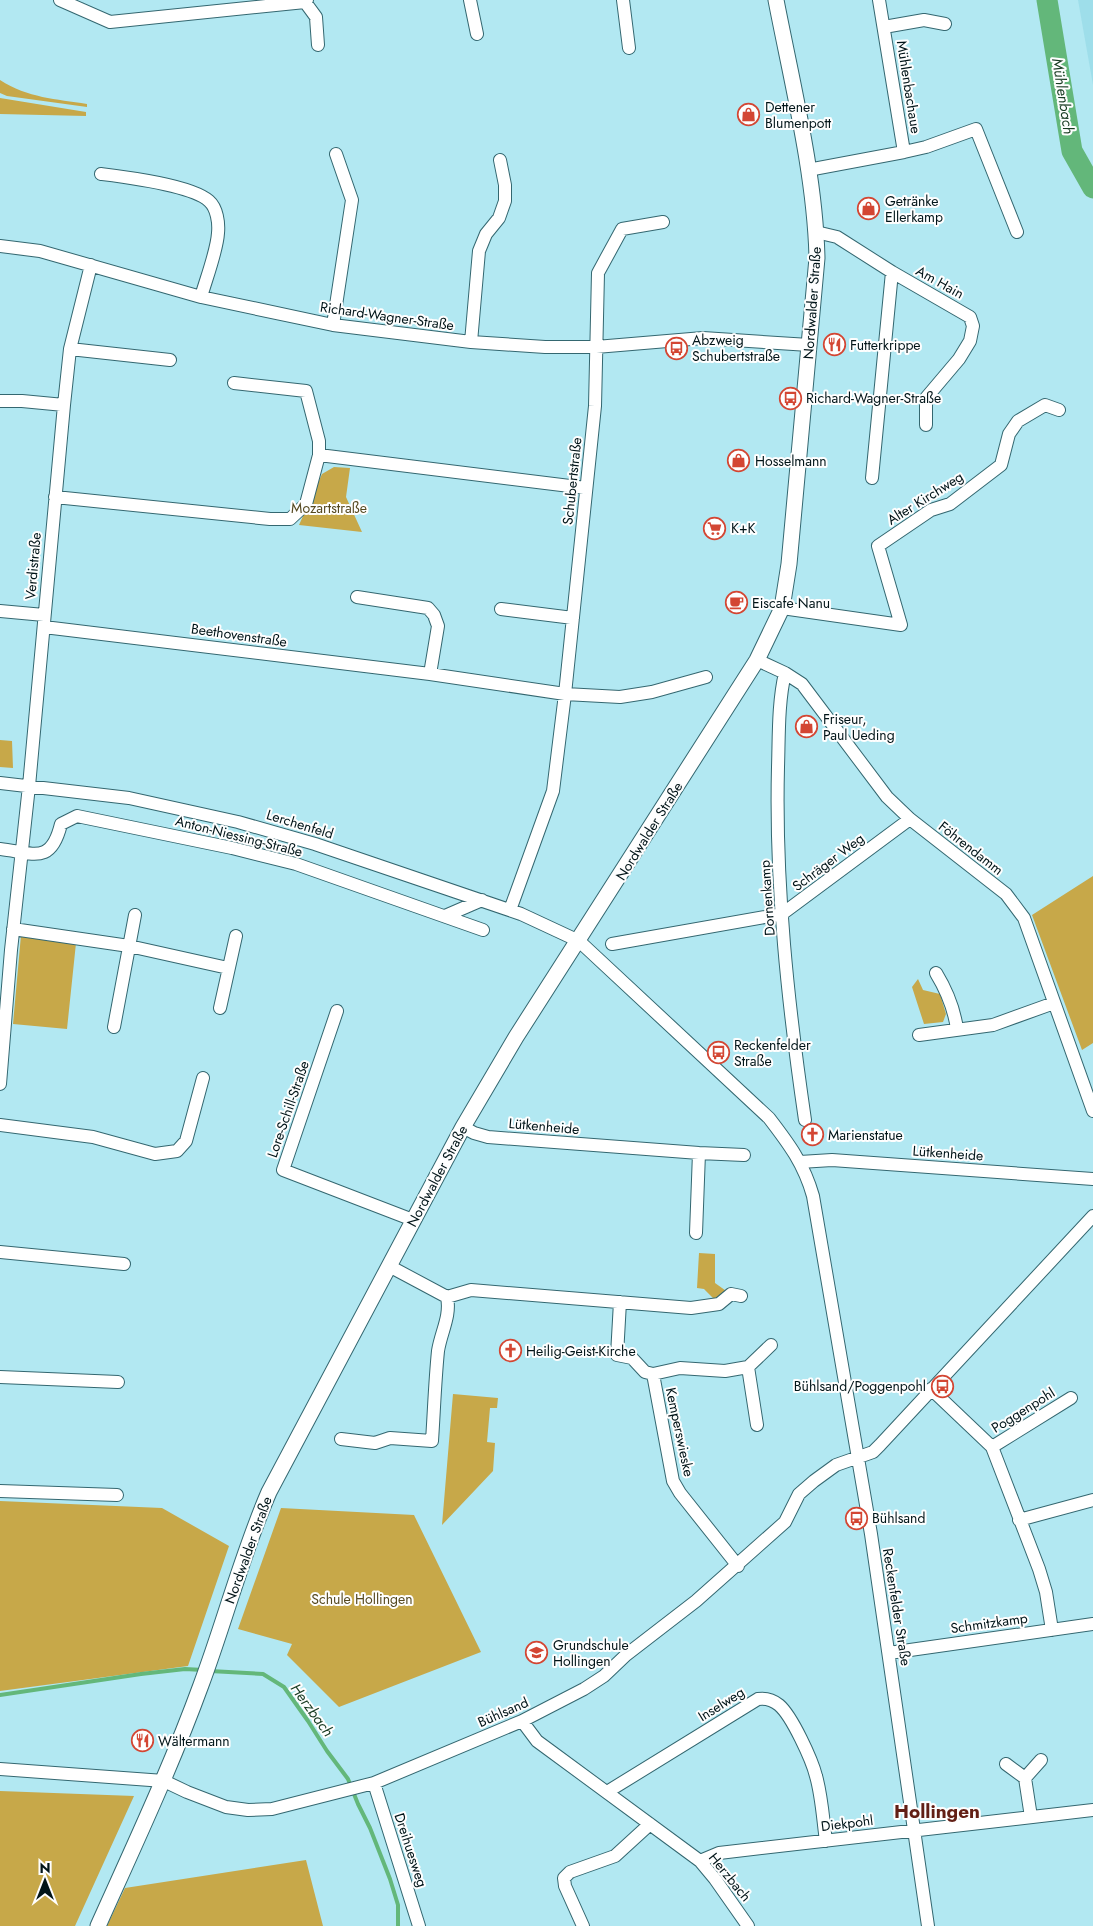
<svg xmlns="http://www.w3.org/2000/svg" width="1093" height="1926" viewBox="0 0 1093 1926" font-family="Jost,sans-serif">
<rect width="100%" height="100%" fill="#b2e8f2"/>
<path fill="#9edeea" d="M1078 0H1093V85Z"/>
<path fill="#c7a849" d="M0 80C28 98 56 99 87 104V107L7 96 0 93Z
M0 98 86 112V116L0 114Z
M334 467 350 468 346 497 362 532 299 525 322 474Z
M0 740 12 741 13 768 0 767Z
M1093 876V1043L1082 1050 1032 915Z
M21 935 76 943 67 1029 13 1024Z
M918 979 923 990 940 994 946 1014 943 1022 924 1024 912 987Z
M699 1253 715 1254V1283L729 1293 717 1302 704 1289 697 1288Z
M453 1394 498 1398 497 1408H490L487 1442 495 1443 493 1471 442 1525Z
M0 1501 162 1508 229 1546 188 1666 0 1691Z
M281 1508 414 1515 481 1652 339 1707 287 1655 292 1644 238 1629Z
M0 1791 134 1796 75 1926H0Z
M306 1860 323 1926H107L125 1888Z"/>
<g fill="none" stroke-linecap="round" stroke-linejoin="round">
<path stroke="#63b77a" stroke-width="4" d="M210 1671 263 1674 284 1687 308 1721 327 1751 348 1779 358 1804 370 1828 390 1879 398 1905V1926
M0 1695 141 1674 185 1669 203 1670"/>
<path stroke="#63b77a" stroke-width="21" d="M1047 0 1072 151 1093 188"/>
<defs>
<path id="minor" d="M60 0 110 22 305 2 307 0
M470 0 477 34
M623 0 629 48
M305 2 316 17 318 45
M884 27 924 20 945 24
M904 152 926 147 976 129 1017 232
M808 170 904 152 879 0
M101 174C125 177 191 185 209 201 217 208 219 223 218 233 217 251 206 279 201 297
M816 232 837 237 892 272 970 317 973 326 970 341 959 359 926 398V425
M0 246 40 251 201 297 333 325 471 342 545 347H596L703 338 809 345
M333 325 352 200 336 154
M471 342 479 251 486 234 499 218 505 201V185L500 160
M70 349 170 360
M234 383 306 391 319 441V455
M0 401H22L64 405
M872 478 892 272
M55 497 270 519H290L306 504 319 455 586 488
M357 597 428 608 434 615 438 626 430 674
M782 608 901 625 878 546 931 510 950 504 1001 465 1009 434 1018 421 1045 405 1059 410
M501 609 573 618
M0 611 44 615
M44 627 430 674 565 694 620 697 652 692 706 677
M757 660 785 673 802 684 887 797 910 819 1006 894 1024 918 1093 1111
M785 673C778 703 779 736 778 767 775 885 788 1004 805 1120
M0 783 129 798 238 822 315 844 521 914 579 941 769 1118C789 1144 804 1164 813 1196L871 1534 928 1926
M0 849C34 853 51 865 61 824L77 816 232 848 296 864 483 930
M510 910 553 791 565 694 595 406 598 273 622 229 663 222
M445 916 482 900
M13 929 129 946 228 968
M612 944 782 914 910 819
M936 973C947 991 954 1008 957 1029
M220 1008 236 936
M337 1011 283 1170 413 1220
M114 1027 135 915
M919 1035 993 1025 1054 1003
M0 1084 11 950 29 786 64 405 70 349 91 265
M0 1125 93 1137 155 1154 177 1151 186 1141 203 1078
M463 1127 474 1133 488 1137 699 1153 744 1155
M800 1162 832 1160 1093 1179
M696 1233 699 1153
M0 1252 124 1264
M389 1266 447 1297 471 1290 691 1308 719 1304 731 1294 741 1296
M620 1302 617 1355 632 1358 645 1372 653 1374 673 1481 680 1493 738 1566
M748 1367 771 1345
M653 1374 680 1368 725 1371 748 1367 757 1425
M0 1377 118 1382
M931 1389 992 1447 1039 1569 1046 1592 1052 1630
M341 1439 375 1443 390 1438 432 1441C434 1411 435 1381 438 1351 441 1332 451 1316 447 1297
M992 1447 1071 1398
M0 1491 117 1495
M1019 1520 1093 1500
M889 1653 1093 1624
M522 1721 537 1741 700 1861 715 1879 748 1926
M1006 1764 1025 1778 1041 1760
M0 1769 164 1781 187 1792 226 1807 248 1810 272 1809 374 1783 522 1721 584 1689 604 1676 626 1655 696 1601 785 1522 799 1494 814 1481 836 1465 873 1452 880 1445 1093 1216
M1025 1778 1031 1817
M374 1783 419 1926
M607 1792 758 1699C765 1698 773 1700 779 1705 792 1716 812 1760 816 1776 822 1797 823 1820 826 1841
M700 1861 719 1853 1093 1810
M583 1926 565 1886 564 1878 570 1872 615 1856 650 1824"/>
<path id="major" d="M98 1926C134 1846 171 1767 201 1685 225 1621 242 1554 269 1492L463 1127 516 1037 757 660 782 608 789 564 817 258C815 174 792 83 776 0"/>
</defs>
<use href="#minor" stroke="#346770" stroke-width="14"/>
<use href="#major" stroke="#346770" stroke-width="17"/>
<use href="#minor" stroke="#fff" stroke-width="12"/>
<use href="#major" stroke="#fff" stroke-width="15"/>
</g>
<defs>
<symbol id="shop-ring" viewBox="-11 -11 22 22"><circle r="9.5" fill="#fefefe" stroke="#d34633" stroke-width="1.5"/><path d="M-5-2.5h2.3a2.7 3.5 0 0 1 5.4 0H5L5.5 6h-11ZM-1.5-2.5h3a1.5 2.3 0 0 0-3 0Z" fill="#d34633"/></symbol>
<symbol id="restaurant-ring" viewBox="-11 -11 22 22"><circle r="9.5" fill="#fefefe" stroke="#d34633" stroke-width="1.5"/><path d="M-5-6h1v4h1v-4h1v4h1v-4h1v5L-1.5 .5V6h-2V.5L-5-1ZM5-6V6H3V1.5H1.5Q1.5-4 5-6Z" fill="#d34633"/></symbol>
<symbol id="bus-ring" viewBox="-11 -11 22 22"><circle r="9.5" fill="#fefefe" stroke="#d34633" stroke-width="1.5"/><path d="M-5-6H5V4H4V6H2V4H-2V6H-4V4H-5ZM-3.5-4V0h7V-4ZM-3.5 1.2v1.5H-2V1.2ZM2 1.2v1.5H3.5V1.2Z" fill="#d34633"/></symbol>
<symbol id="supermarket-ring" viewBox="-11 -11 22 22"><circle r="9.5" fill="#fefefe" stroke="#d34633" stroke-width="1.5"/><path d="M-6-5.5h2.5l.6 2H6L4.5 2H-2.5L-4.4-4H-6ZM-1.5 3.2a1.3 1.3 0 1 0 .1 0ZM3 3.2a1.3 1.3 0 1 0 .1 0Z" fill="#d34633"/></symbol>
<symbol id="cafe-ring" viewBox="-11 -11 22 22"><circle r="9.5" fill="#fefefe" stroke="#d34633" stroke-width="1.5"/><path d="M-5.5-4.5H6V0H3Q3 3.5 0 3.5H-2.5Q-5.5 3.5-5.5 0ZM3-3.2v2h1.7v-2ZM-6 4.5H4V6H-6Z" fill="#d34633"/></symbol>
<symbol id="church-ring" viewBox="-11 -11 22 22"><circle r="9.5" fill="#fefefe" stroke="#d34633" stroke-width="1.5"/><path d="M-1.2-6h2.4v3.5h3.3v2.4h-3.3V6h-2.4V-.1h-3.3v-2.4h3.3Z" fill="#d34633"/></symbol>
<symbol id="school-ring" viewBox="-11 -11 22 22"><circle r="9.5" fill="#fefefe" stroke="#d34633" stroke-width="1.5"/><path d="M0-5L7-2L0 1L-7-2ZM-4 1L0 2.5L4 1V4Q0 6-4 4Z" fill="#d34633"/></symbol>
</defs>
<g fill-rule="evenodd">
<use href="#shop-ring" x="736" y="102" width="25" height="25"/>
<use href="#shop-ring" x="856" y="196" width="25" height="25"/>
<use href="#restaurant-ring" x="822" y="332" width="25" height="25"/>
<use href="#bus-ring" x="664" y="336" width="25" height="25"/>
<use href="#bus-ring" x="778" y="386" width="25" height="25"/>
<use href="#shop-ring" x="726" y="448" width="25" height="25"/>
<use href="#supermarket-ring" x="702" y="516" width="25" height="25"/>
<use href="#cafe-ring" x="724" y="590" width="25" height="25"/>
<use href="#shop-ring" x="794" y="714" width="25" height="25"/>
<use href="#bus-ring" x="706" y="1040" width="25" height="25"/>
<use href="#church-ring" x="800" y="1122" width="25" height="25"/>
<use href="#church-ring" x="498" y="1338" width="25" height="25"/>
<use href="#bus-ring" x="930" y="1374" width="25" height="25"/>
<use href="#bus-ring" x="844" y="1506" width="25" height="25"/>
<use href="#school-ring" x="524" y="1640" width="25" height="25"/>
<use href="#restaurant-ring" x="130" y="1728" width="25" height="25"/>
</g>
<g text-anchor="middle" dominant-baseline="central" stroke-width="4" stroke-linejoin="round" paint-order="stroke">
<g font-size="14" fill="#011418" stroke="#fefefe">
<text transform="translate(909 87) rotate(81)">Mühlenbachaue</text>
<text transform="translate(940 282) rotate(29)">Am Hain</text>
<text transform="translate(812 303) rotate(-86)">Nordwalder Straße</text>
<text transform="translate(387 316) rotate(8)">Richard-Wagner-Straße</text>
<text transform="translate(572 481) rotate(-84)">Schubertstraße</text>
<text transform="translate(925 498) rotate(-32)">Alter Kirchweg</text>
<text transform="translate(33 566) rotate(-85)">Verdistraße</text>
<text transform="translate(239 635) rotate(8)">Beethovenstraße</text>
<text transform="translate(300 824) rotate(17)">Lerchenfeld</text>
<text transform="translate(649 831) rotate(-58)">Nordwalder Straße</text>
<text transform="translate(239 836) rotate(14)">Anton-Niessing-Straße</text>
<text transform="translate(971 848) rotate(38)">Föhrendamm</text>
<text transform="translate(828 862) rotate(-37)">Schräger Weg</text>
<text transform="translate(767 898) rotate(-94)">Dornenkamp</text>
<text transform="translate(288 1109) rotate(-71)">Lore-Schill-Straße</text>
<text transform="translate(544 1126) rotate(5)">Lütkenheide</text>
<text transform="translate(948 1153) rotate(4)">Lütkenheide</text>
<text transform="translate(437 1176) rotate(-62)">Nordwalder Straße</text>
<text transform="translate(1023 1410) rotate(-32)">Poggenpohl</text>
<text transform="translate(680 1432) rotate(78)">Kemperswieske</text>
<text transform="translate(248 1550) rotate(-70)">Nordwalder Straße</text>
<text transform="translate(897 1607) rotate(81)">Reckenfelder Straße</text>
<text transform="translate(989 1623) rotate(-8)">Schmitzkamp</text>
<text transform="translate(721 1704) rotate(-32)">Inselweg</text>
<text transform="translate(503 1712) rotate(-24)">Bühlsand</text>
<text transform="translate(847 1823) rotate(-7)">Diekpohl</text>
<text transform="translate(411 1850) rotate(72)">Dreihuesweg</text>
<text transform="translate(730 1877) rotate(51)">Herzbach</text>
</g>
<g font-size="14" fill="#011418" stroke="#fefefe" text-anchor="start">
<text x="765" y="107">Dettener<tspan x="765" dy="16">Blumenpott</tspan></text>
<text x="885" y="201">Getränke<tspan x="885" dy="16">Ellerkamp</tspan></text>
<text x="692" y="340">Abzweig<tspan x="692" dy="16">Schubertstraße</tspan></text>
<text x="850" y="345">Futterkrippe</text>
<text x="806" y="398">Richard-Wagner-Straße</text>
<text x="755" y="461">Hosselmann</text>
<text x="731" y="528">K+K</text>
<text x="752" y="603">Eiscafe Nanu</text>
<text x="823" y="719">Friseur,<tspan x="823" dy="16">Paul Ueding</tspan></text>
<text x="734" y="1045">Reckenfelder<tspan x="734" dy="16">Straße</tspan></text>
<text x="828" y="1135">Marienstatue</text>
<text x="526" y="1351">Heilig-Geist-Kirche</text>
<text x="926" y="1386" text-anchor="end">Bühlsand/Poggenpohl</text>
<text x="872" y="1518">Bühlsand</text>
<text x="553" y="1645">Grundschule<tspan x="553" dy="16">Hollingen</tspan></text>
<text x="158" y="1741">Wältermann</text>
</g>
<g font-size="14" fill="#564920" stroke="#fefefe">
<text x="329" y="508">Mozartstraße</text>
<text x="362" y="1599">Schule Hollingen</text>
</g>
<g font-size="15" font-style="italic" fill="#183b22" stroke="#fefefe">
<text transform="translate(1063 96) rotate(81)">Mühlenbach</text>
<text transform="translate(312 1710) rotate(54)">Herzbach</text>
</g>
<g font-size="19" font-weight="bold" fill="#621f15" stroke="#fefefe">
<text x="937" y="1811">Hollingen</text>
</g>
</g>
<g transform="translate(45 1881)" stroke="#fefefe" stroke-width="4" paint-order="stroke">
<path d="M0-4L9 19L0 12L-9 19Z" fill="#011418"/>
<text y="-8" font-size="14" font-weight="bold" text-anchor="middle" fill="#011418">N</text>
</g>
</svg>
